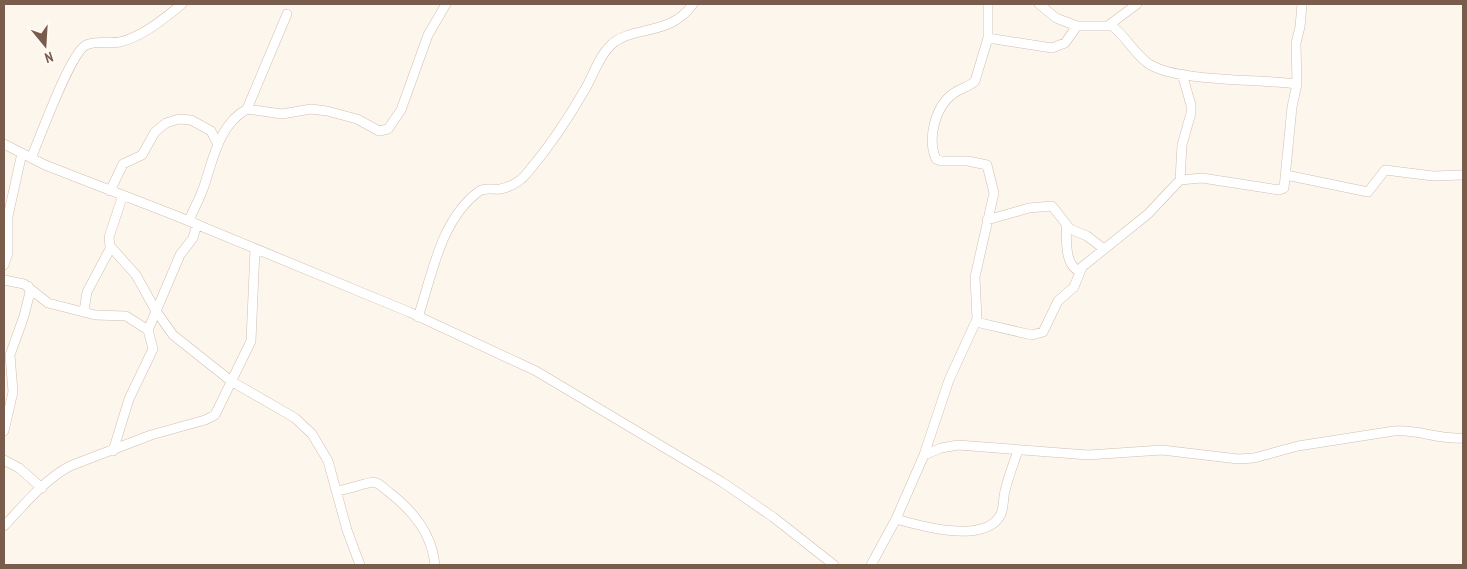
<svg xmlns="http://www.w3.org/2000/svg" width="1467" height="569" viewBox="0 0 1467 569" font-family="'PT Sans Narrow',sans-serif">
<rect width="100%" height="100%" fill="#fdf6ec"/>
<g fill="none" stroke-linecap="round" stroke-linejoin="round">
<defs>
<path id="minor" d="M1039 4 1056 18 1077 26H1112C1126 36 1134 54 1149 64 1176 82 1261 79 1297 84
M1109 25 1137 4
M988 38 1052 48 1065 43 1077 26
M247 109 287 14
M4 144 45 165 174 215 409 312 536 371 722 482 773 517 834 565
M31 158C40 138 70 53 86 45 96 40 109 44 120 42 142 37 165 18 182 4
M1286 175 1368 192 1385 170 1433 176 1463 175
M1180 180 1182 145 1191 113V105L1182 74
M110 191 123 164 142 155 155 132 166 123 179 119 191 120 211 131 217 143
M123 195 109 237 110 246 136 275 156 311 173 335 231 381 295 418 312 434 328 461 347 530 360 565
M987 220 1029 208 1052 206 1070 229 1087 236 1104 249
M189 221C193 210 199 200 203 189 213 161 218 125 247 109L282 114 311 109 327 111 357 119 379 131 388 129 401 110 428 35 446 4
M1066 225C1067 240 1064 264 1079 271
M4 265 8 253V216L22 153
M4 280 24 284 48 303 95 315 126 316 148 330
M84 311 87 292 111 247
M418 317C432 276 440 221 478 192 484 187 492 190 500 189 511 187 521 181 528 172 549 147 568 119 584 91 593 77 598 57 611 45 632 25 670 37 693 4
M976 322 1032 335 1043 332 1058 301 1074 287 1082 267 1148 214 1180 180 1202 178 1279 190 1284 188 1292 107 1297 84 1296 43 1300 27 1302 4
M4 431 13 392 10 355 24 316 30 292 28 286
M113 451 129 399 153 349 148 330 180 255 193 238 197 224
M924 455 941 448 958 445 1088 455 1162 450 1238 459 1254 458 1298 446 1394 431C1418 429 1439 440 1463 438
M4 460 19 468 42 488
M337 491C345 490 369 482 374 482 379 483 385 489 390 493 414 512 432 534 435 565
M896 519C921 526 986 545 1001 514 1004 507 1003 498 1005 491 1008 477 1014 463 1018 450
M4 526C24 505 44 480 70 466L151 435 205 420 215 415 251 341 255 249
M871 565 896 519 924 455 949 380 977 319 975 277 994 193 987 165 968 161H941L936 159C927 139 935 106 954 93 961 88 969 87 975 81L988 38V4"/>
</defs>
<use href="#minor" stroke="#d1beb0" stroke-width="10"/>
<use href="#minor" stroke="#fff" stroke-width="9"/>
</g>
<rect width="1467" height="569" fill="none" stroke="#7a5c4d" stroke-width="10"/>
<g transform="translate(45 45) rotate(162)" stroke="#fffaf3" stroke-width="4" paint-order="stroke">
<path d="M0-4L9 19L0 12L-9 19Z" fill="#7a5c4d"/>
<text y="-8" font-size="14" font-weight="bold" text-anchor="middle" fill="#7a5c4d">N</text>
</g>
</svg>
